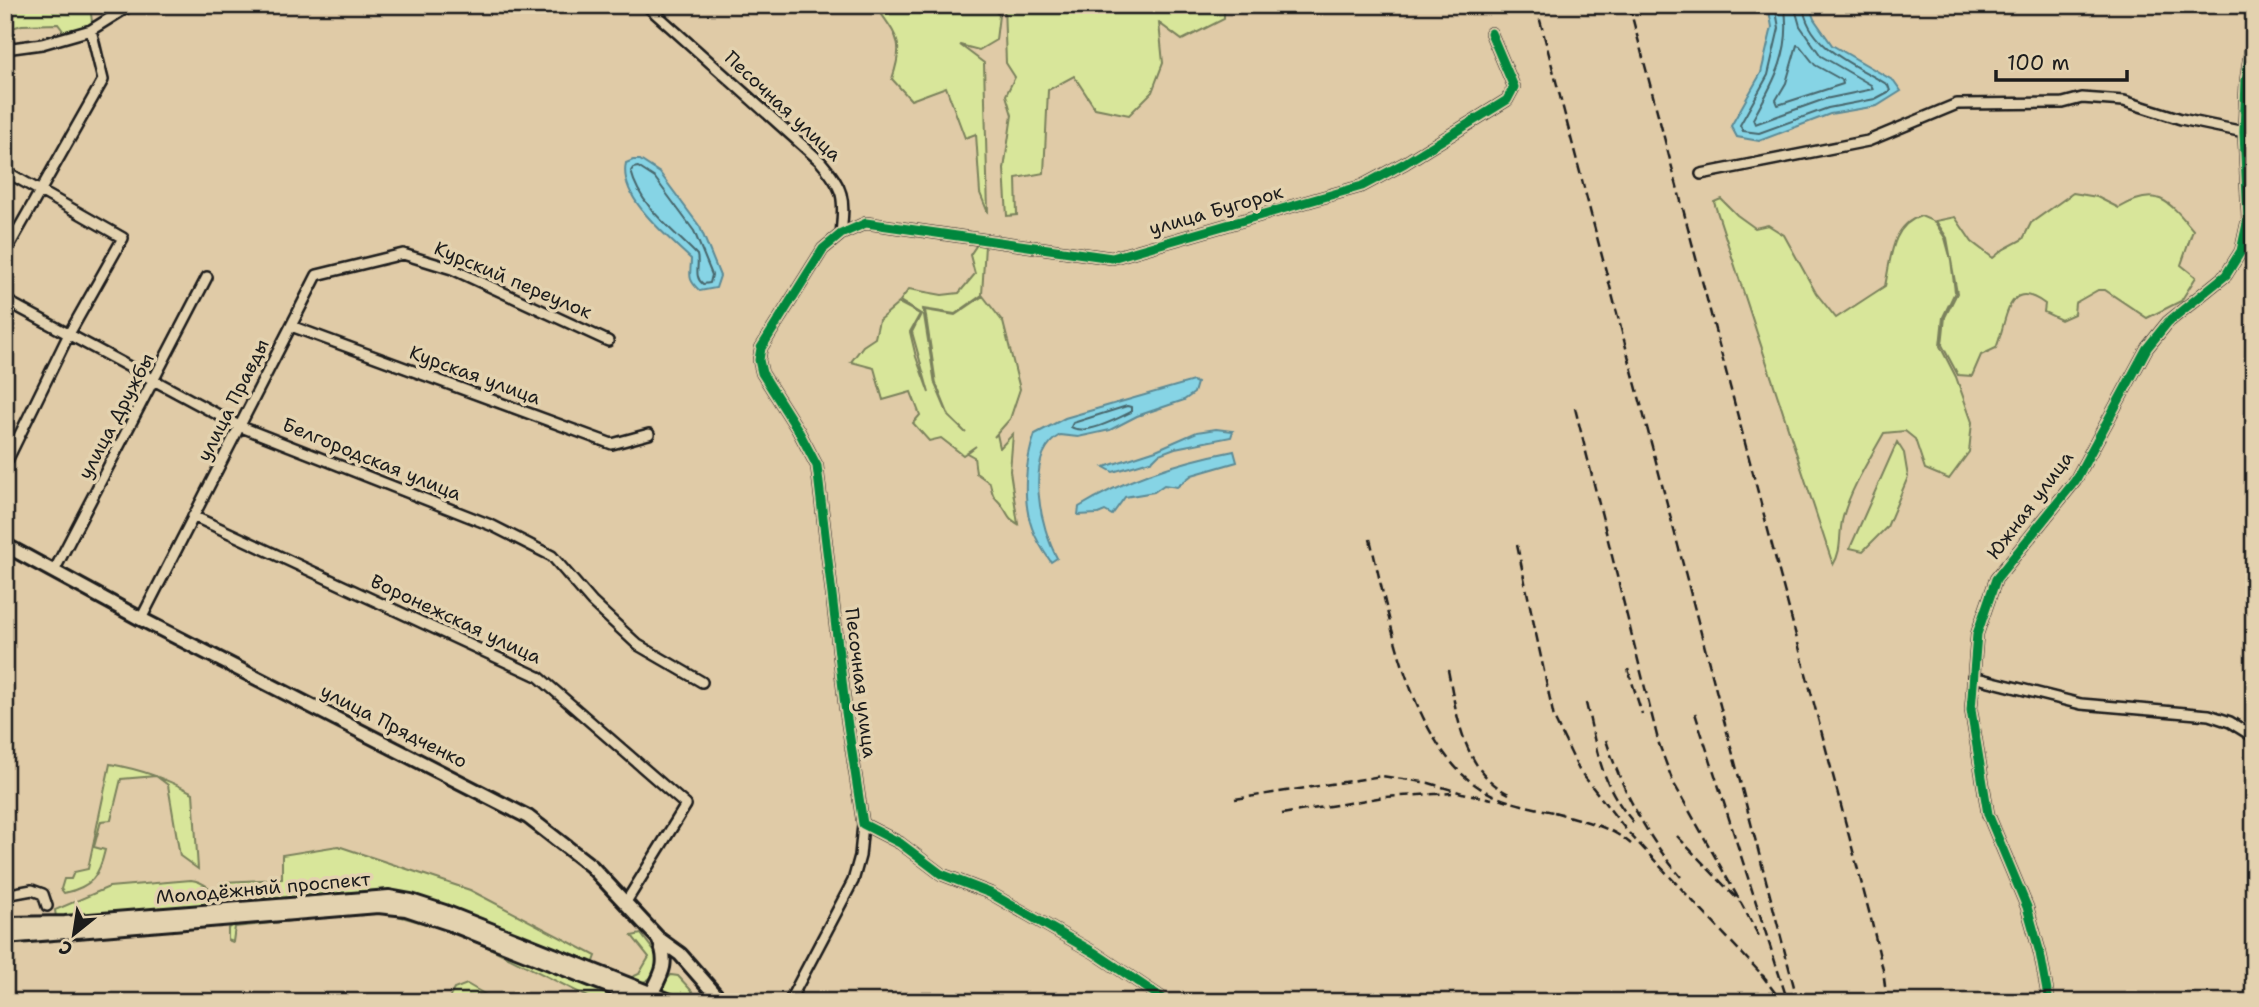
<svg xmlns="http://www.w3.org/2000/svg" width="2259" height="1007" viewBox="0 0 2259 1007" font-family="'Shantell Sans',sans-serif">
<rect width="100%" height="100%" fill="#e0cba7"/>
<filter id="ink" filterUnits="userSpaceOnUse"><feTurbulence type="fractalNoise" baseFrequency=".0143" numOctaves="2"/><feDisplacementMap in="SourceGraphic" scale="14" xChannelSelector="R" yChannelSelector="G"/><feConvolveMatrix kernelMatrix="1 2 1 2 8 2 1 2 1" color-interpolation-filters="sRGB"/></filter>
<g filter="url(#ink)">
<path fill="#d8e69a" stroke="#7a815b" stroke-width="2" d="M5 5H90L92 22 89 28 64 32 58 24 22 25 5 30Z
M843 5H989L999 15 996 40 979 50 960 45 984 63 988 213 980 193 976 134 965 138 946 87 911 100 892 79C905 41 897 37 876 6L844 7Z
M1004 5H1224V19L1182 40 1159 23 1163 63 1152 92 1129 115 1095 108 1074 76 1048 90 1044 173 1016 178 1017 215 1007 216 1004 169 1012 115 1006 95 1015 77 1006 63Z
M2073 193 2097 197 2119 208C2157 185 2169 201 2193 230L2181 265 2196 277 2181 301 2147 318 2105 290H2098L2075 303 2074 314 2061 320 2044 312 2045 304C2006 275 2007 323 1996 348L1981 355 1972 376 1958 375 1942 345 1945 317 1957 293 1947 238 1936 221 1955 217 1972 242 1993 258 2004 249 2023 239 2031 223Z
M1721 199 1737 215 1755 228 1768 225 1784 235 1816 293 1836 318 1885 286C1891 259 1891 225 1921 216L1935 222 1945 238 1951 260 1955 292 1943 317 1940 346 1956 377 1972 422 1969 452 1949 479 1925 469 1915 439 1905 431 1884 433C1869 460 1851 488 1843 517 1838 534 1843 549 1833 565L1714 202Z
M978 243 985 245 982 295 955 314 923 309 935 384 949 417 966 433 949 416 936 384 925 310 955 315 983 296 1003 322 1020 389 1010 419 994 437 997 434 1000 448 1013 434 1010 471 1018 524C1007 517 1010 517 1003 507 994 494 994 502 990 483L976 473 974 457 967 453 976 446 963 455 941 438 929 441 913 423 920 415 911 392 883 400 874 368 851 362 863 346 875 338 879 320 899 303 920 314 910 332 916 357 929 393 912 332 921 314 900 301 909 289 942 295 959 293 975 274 970 255Z
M1897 442 1904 453 1908 477 1887 527 1863 551 1850 548Z
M110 764C143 770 164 778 193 793L198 869 180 856 168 785 156 776 121 779 111 820 101 821 94 847 105 850C99 876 92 887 64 893L61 889 64 879H71L74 872 88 869Z
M338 846 470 890 596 956 593 964 411 894 386 891H365L278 900 262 896 235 898 220 888V883L223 882 282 879V855Z
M191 880C203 881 216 892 223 902L221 904 72 917H56L55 910 109 887Z
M371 910 416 916 622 997 628 1002H598L494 950 451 931 391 914H358L235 927 233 942 228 940V929L238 922Z
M641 934 660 959C655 972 653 982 637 983L630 978 639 974 649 957 632 936Z
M671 975 678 976 702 1002C688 1002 672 999 662 989L663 983Z
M467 984 498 1002H447L454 989Z"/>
<path fill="#86d4e5" stroke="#5c8a95" stroke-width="2" d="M1768 5H1809L1814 19 1832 45 1894 81 1901 91 1877 106 1830 114 1759 141 1737 137 1731 126 1761 73 1772 27Z
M633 160H640L660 173 700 227 720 276 716 288 700 291C686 278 691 275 691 259 668 237 618 198 626 163Z
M1193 381 1197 383 1194 393 1184 400 1137 416 1110 430 1078 437 1060 435C1023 456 1041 529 1057 558L1051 562C1044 552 1036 540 1032 528 1022 500 1025 461 1035 434L1065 418Z
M1216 429 1233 431 1231 437 1175 448 1159 454 1153 460 1113 472 1104 467 1156 450 1197 432Z
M1234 451 1237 462 1192 475 1177 487 1164 485 1154 492 1125 497 1112 515 1105 511 1098 514 1078 515 1079 507C1125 479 1182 461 1234 451Z"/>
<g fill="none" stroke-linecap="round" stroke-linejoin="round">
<path stroke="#46666c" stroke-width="2" d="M1775 5 1779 28 1768 75 1740 125 1743 131 1759 133 1828 108 1875 99 1890 91 1888 85C1856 65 1807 48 1803 5
M1784 5C1793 49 1774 82 1753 119L1755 124 1825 99 1873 89 1871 85 1821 56 1800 26 1794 5
M1797 45 1800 46 1815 65 1842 80 1843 84 1778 105 1776 100 1786 83Z
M638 167 655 178 694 231 712 275 710 283 703 284C693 276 700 266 697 255 672 229 640 207 631 171L633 168Z
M1127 406 1131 407V412C1117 419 1085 436 1071 427L1073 423Z"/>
<defs>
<path id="minor" d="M646 5 820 161C844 189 845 197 841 234
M5 49 42 44 91 30 131 5
M5 171 123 238 69 334 5 465
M1701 174 1868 141 1957 104 2063 103 2082 98 2124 101 2181 119 2244 132
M5 253 103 80 91 30
M5 300 239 426 493 526 552 556 592 602 638 645 702 682
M291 326 612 444 649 434
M193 516 539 677 686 805 626 902
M54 571 207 277
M141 619 317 275 403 254 452 269 608 341
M1973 677 2081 704 2209 715 2230 722 2254 737
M5 895 32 890 43 894 47 906
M789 1002 853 881 860 856 863 824
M1168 1002 1095 953 990 893 941 874 900 843 863 824 845 706 817 466 798 430 762 373 759 360 761 348 823 249 841 234 866 223 1112 258 1362 186 1405 163 1507 100 1514 87 1491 33
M2049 1002 2040 953 2027 907 1988 814 1971 710 1977 634 1996 579 2075 481 2147 348 2168 322 2226 275 2241 251 2248 219 2244 132 2246 81 2254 27"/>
<path id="major" d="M5 545 141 619 528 817 591 866 659 939 680 954 722 1002
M5 924 65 923 389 897 411 901 445 912 673 1002
M5 937 378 906 406 909 448 923 649 1002
M648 1000C660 976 670 966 659 940"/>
</defs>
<use href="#minor" stroke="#1c1c1c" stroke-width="14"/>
<use href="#major" stroke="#1c1c1c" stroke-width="18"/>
<use href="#minor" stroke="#e3d2af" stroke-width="9"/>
<use href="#major" stroke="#e3d2af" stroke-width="12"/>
<path stroke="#1c1c1c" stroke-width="2.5" stroke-dasharray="10 5" stroke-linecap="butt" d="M1536 5 1798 1002
M1629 5 1871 919 1883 970 1887 1002
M1575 408 1659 744 1673 782 1741 903
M1370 539C1389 615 1411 750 1485 791 1508 804 1536 808 1562 814
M1517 545 1554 718 1579 770 1627 831 1767 980
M1628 669 1642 714
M1448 670C1457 715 1463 771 1509 794
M1586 703C1598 753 1600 784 1635 824
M1695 713 1788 1002
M1606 740C1622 790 1647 837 1681 877
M1235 799 1382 776 1429 783 1462 793 1492 799
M1554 812C1579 820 1611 826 1631 844
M1282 814 1384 797 1452 793
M1677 836 1741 903 1761 940
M1761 974 1782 1002"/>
<defs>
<path id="cycleway" d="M1168 1002 1095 953 990 893 941 874 900 843 863 824 845 706 817 466 798 430 762 373 759 360 761 348 823 249 841 234 866 223 1112 258 1362 186 1405 163 1507 100 1514 87 1491 33
M2049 1002 2040 953 2027 907 1988 814 1971 710 1977 634 1996 579 2075 481 2147 348 2168 322 2226 275 2241 251 2248 219 2244 132 2246 81 2254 27"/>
</defs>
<use href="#cycleway" stroke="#e3d2af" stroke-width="13"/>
<use href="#cycleway" stroke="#00873e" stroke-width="9"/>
</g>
</g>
<g text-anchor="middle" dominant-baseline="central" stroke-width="7" stroke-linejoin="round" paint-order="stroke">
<g font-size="19" fill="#1c1c1c" stroke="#e3d2af">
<text transform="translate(783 106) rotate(43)">Песочная улица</text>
<text transform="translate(1216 210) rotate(-16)">улица Бугорок</text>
<text transform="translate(513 280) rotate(23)">Курский переулок</text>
<text transform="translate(475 375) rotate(20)">Курская улица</text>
<text transform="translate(233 400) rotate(-63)">улица Правды</text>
<text transform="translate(116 416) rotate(-62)">улица Дружбы</text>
<text transform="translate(372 459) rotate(22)">Белгородская улица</text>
<text transform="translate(2030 505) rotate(-53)">Южная улица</text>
<text transform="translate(456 619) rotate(25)">Воронежская улица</text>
<text transform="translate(861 683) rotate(83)">Песочная улица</text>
<text transform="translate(394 726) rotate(27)">улица Прядченко</text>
<text transform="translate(263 888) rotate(-5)">Молодёжный проспект</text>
</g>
</g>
<rect width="2259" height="1007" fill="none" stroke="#e3d2af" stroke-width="28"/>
<rect x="14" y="14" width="2231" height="979" fill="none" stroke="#1c1c1c" stroke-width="2.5" filter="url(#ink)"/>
<g transform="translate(74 934) rotate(210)" stroke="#e3d2af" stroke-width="5" paint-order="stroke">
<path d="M0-5L12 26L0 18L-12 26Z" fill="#1c1c1c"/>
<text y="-10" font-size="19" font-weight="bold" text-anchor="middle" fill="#1c1c1c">С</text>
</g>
<path d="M1996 70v10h131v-10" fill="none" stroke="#1c1c1c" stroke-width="3.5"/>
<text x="2007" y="70" font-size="21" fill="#1c1c1c" stroke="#e3d2af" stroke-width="5" paint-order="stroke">100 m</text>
</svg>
